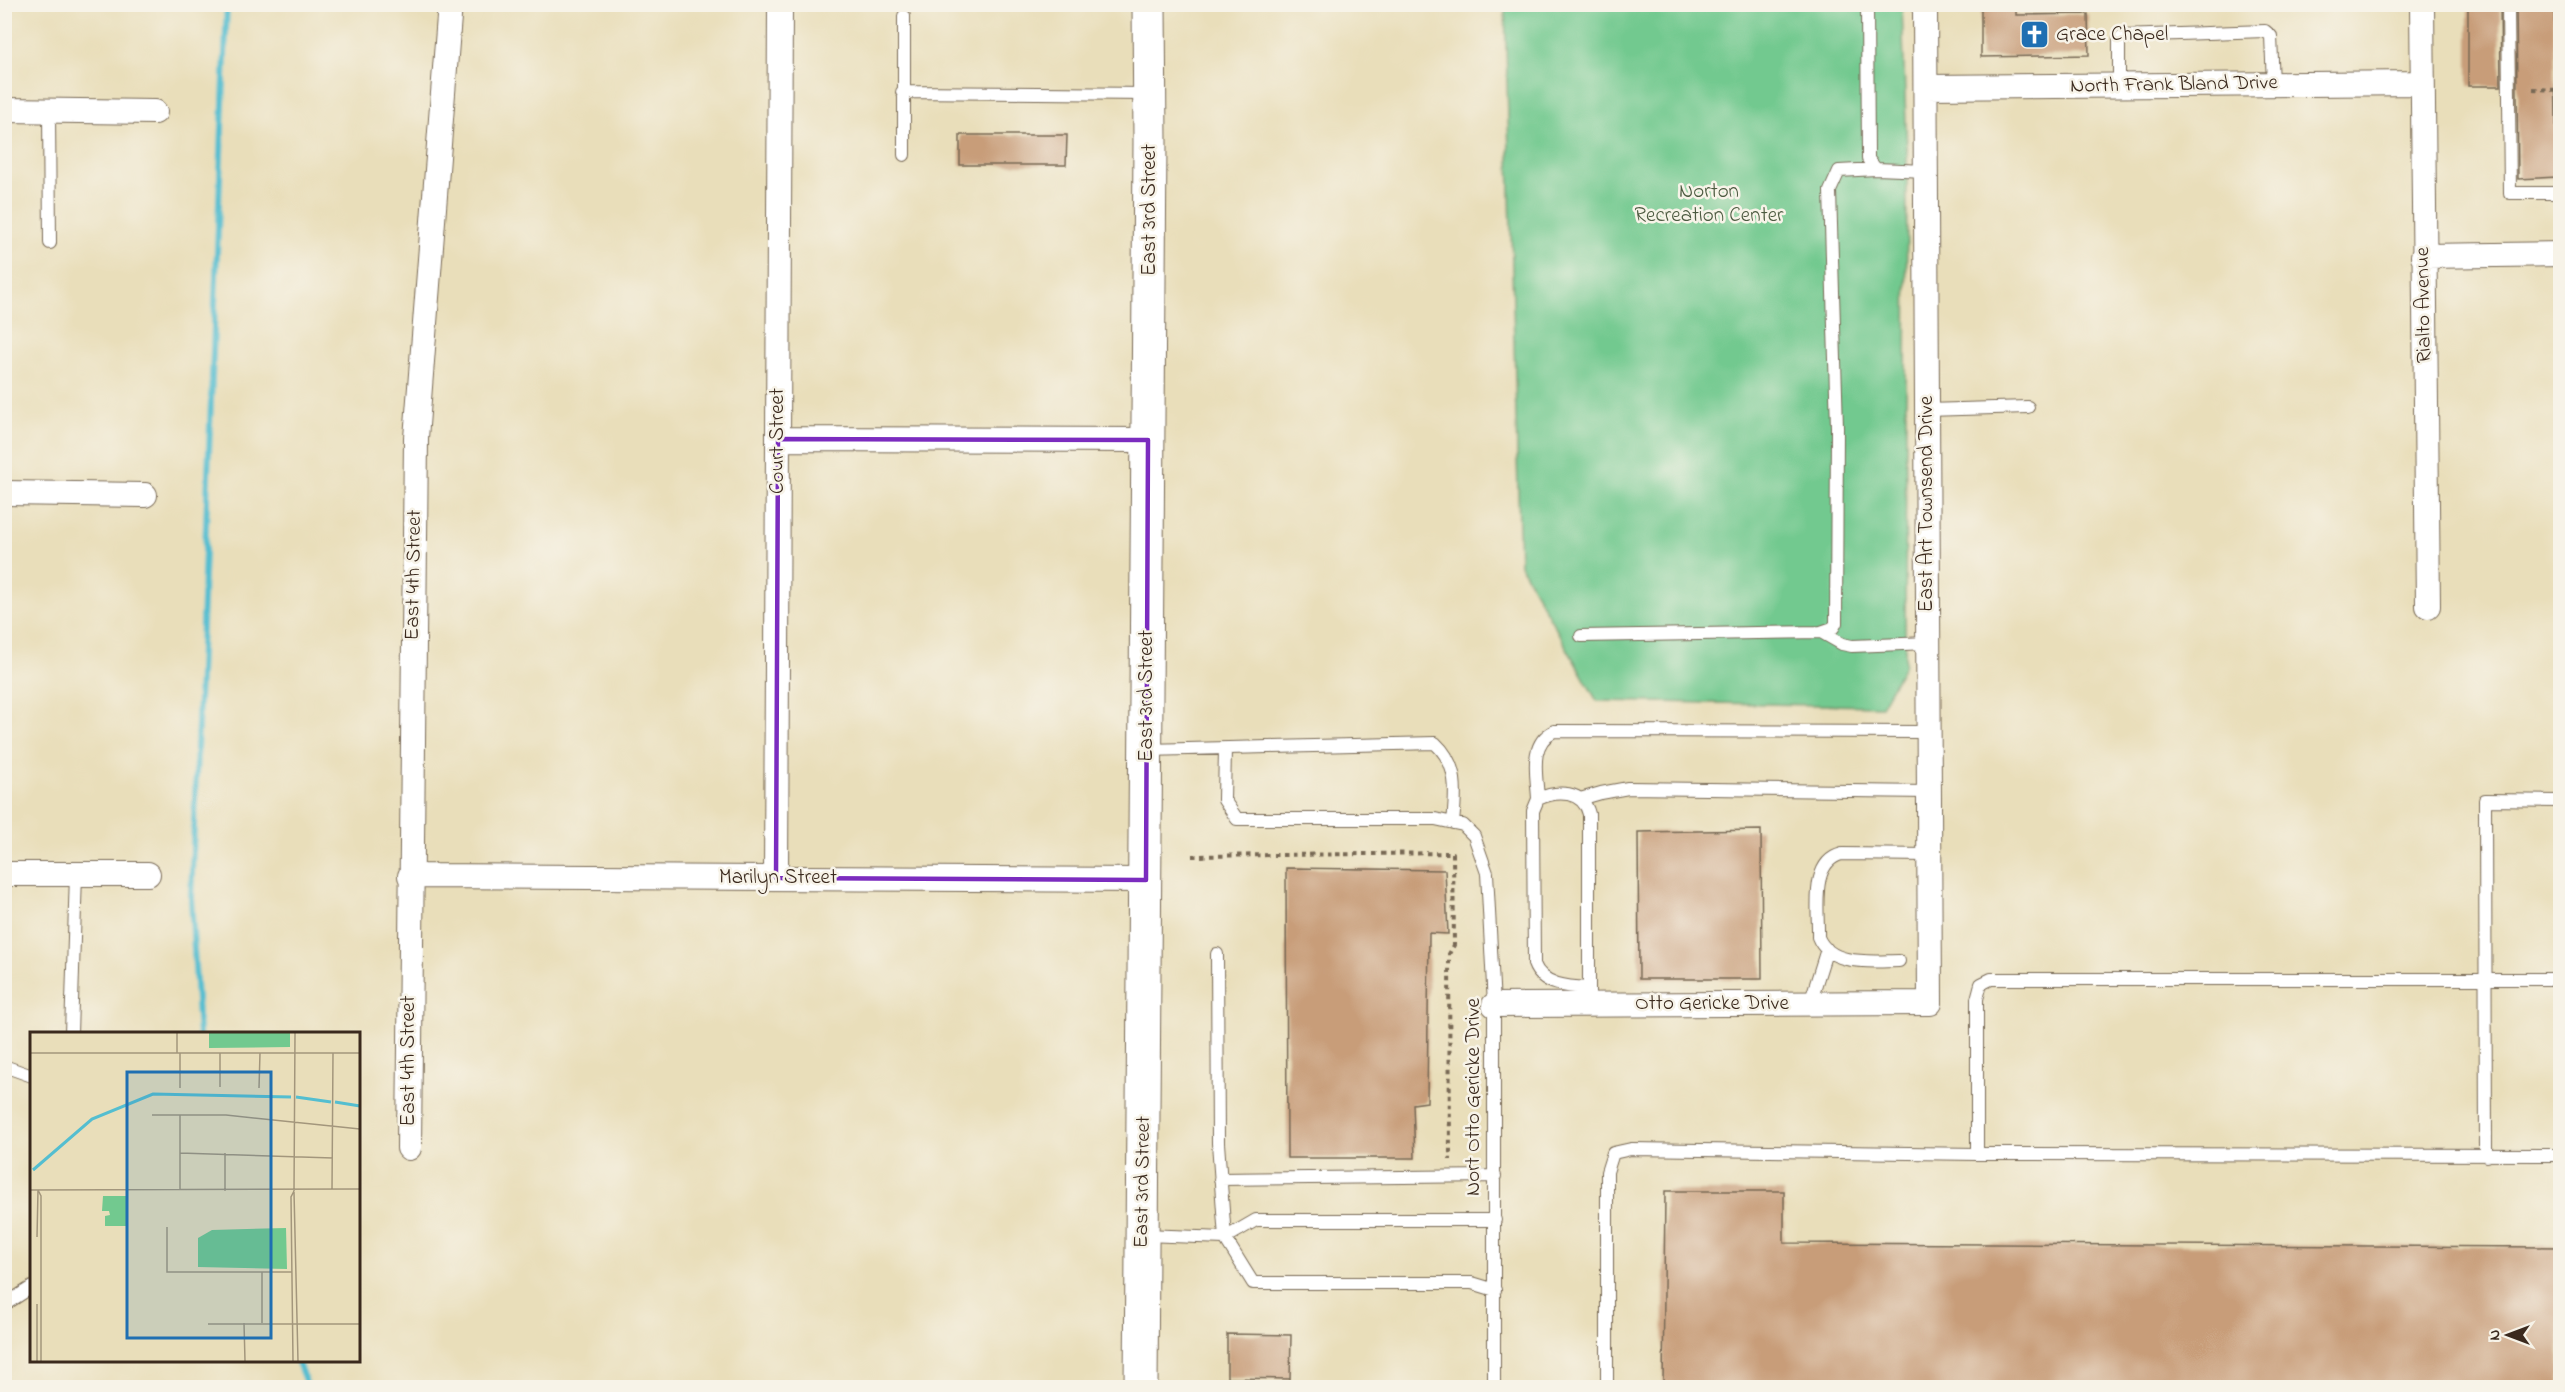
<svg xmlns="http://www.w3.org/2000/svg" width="2565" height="1392" viewBox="0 0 2565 1392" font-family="'Indie Flower',sans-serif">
<rect width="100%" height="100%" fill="#f7f3e8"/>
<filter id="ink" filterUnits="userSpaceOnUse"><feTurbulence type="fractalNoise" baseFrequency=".0167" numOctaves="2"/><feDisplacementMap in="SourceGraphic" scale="12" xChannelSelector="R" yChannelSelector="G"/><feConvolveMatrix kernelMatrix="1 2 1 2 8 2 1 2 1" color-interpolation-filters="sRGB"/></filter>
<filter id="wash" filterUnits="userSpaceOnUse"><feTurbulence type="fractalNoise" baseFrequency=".008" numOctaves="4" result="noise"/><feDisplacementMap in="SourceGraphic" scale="24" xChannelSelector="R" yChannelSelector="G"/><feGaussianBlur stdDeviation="1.35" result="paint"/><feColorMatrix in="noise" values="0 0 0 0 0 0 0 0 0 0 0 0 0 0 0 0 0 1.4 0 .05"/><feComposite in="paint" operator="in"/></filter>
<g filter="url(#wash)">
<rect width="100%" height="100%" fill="#e9deba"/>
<path fill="#72c98f" stroke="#567a56" stroke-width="1.5" d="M1505 5H1902L1907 154 1905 664 1881 706 1597 701 1520 565Z"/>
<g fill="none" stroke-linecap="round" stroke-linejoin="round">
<path stroke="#54bed0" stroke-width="6" d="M199 1034 191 898 227 4
M297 1360 308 1388"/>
</g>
<g id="blocks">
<path fill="#c89d79" d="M1981 4H2016V15L2088 14 2089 55 1981 57Z
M2468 4H2500L2501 86H2468Z
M2516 4H2554L2557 177 2518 179Z
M960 135H1067L1066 165H960Z
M1761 830 1762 979H1639L1638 832Z
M1286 868 1445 870 1448 934 1429 933 1427 1102 1413 1104 1415 1158H1287Z
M1665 1191H1784V1243L2560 1247V1388H1663Z
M1227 1334 1291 1335 1290 1379 1227 1378Z"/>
</g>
</g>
<g filter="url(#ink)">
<use href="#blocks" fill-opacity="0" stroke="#786955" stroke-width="1.5"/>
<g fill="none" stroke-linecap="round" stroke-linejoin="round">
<defs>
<path id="service" d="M1867 4 1868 159 1876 169 1927 171
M2508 4 2510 193H2560
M904 16V155
M2119 85V39L2122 36 2265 31 2271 36 2273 84
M902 92 1149 94
M49 111 50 243
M1927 410 2028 407
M1821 632 1842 644 1852 646 1928 643
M1581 636 1821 632 1833 628 1836 623 1837 427 1830 191 1839 171 1876 169
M1225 749 1224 800 1237 819H1435L1463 825 1474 836 1487 873 1494 1005V1388
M1147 750 1435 743C1459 765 1456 792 1453 823
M1538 799C1537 775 1528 744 1554 731L1928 732
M1580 799 1601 793 1628 788 1929 792
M1217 954 1218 1143 1225 1238 1256 1220H1495
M1899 961C1873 961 1830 967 1818 937 1819 911 1809 862 1842 854L1929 855
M1589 988C1570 987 1542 986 1534 964L1533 811 1538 799C1557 790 1583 790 1589 814V1004
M1810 1003 1827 949
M71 1034 76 874
M4 1066 32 1076
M1977 1154V999L1981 984 1991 979H2560
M2486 1156 2485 800 2560 801
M1220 1179 1495 1176
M1144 1235 1225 1238 1253 1283H1472L1495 1290
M4 1305 32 1287
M1607 1388V1172L1613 1153 1631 1149 1977 1154 2560 1155"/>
<path id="minor" d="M2422 4 2428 606
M1926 87 2422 83
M4 110 155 112
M2423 256 2560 254
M778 439 1148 440
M4 493 145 495
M4 874H148
M410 876 1146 880
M776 878 780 4
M1494 1005 1930 1003 1925 4
M409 1148 416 438 450 4"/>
<path id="secondary" d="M1141 1388 1150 142 1149 4"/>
</defs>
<use href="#service" stroke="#786955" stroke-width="14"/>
<use href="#minor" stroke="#786955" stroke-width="26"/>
<use href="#secondary" stroke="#786955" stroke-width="35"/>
<path stroke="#786955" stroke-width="4" stroke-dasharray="4.5 4.5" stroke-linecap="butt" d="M2533 89 2560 90
M1192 856 1453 853 1454 945 1449 954 1450 1160"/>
<use href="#service" stroke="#fff" stroke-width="12"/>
<use href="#minor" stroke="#fff" stroke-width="24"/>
<use href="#secondary" stroke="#fff" stroke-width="33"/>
</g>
</g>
<path fill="none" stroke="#7b2cbf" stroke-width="4.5" stroke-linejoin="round" d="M778 439 1148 440 1146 880 776 878Z"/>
<defs>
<symbol id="church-square" viewBox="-11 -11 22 22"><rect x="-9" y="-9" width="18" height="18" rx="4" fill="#1f6fb2" stroke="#f7f3e8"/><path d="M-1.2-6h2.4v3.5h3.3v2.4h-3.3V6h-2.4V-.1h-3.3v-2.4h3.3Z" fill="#fff"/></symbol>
</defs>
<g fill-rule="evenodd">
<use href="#church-square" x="2018" y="18" width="33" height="33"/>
</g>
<g text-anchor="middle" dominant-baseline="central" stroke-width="5" stroke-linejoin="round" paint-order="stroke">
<g font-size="21" fill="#3b2a1e" stroke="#f7f3e8" text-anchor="start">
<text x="2056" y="35">Grace Chapel</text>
</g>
<g font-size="21" fill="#3b2a1e" stroke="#f7f3e8">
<text transform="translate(2174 85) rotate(-1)">North Frank Bland Drive</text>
<text transform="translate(1150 210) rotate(-90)">East 3rd Street</text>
<text transform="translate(2424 305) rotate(-91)">Rialto Avenue</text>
<text transform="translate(778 441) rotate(-90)">Court Street</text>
<text transform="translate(1927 504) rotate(-90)">East Art Townsend Drive</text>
<text transform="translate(414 575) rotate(-89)">East 4th Street</text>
<text transform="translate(1147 696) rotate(-90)">East 3rd Street</text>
<text x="778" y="878">Marilyn Street</text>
<text x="1712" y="1004">Otto Gericke Drive</text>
<text transform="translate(409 1061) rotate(-90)">East 4th Street</text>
<text transform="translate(1474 1097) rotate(-90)">Nort Otto Gericke Drive</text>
<text transform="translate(1143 1182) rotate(-89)">East 3rd Street</text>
</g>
<g font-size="21" fill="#4c5a40" stroke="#f7f3e8">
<text x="1709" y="192">Norton<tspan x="1709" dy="24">Recreation Center</tspan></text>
</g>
</g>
<g transform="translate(30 1032)">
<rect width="330" height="330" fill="#e9deba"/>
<path d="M179 1H260V15L179 16ZM73 164H97V194H75V184L80 183 79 179H72ZM256 196 257 237 168 235V206L182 198Z" fill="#72c98f"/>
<path fill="none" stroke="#54bed0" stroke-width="3" d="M266 65 301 70M305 70 330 74M3 138 62 87 123 62 261 65"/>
<path fill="none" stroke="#a3967c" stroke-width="1.5" d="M0 21H330M147 21V1M190 55V21M150 56V21M229 56 230 21M122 83H196L330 97M150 121 303 126M150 157V83M0 158 330 157M8 158 11 164V329M302 158 303 21M195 159V121M264 159 265 1M264 160 268 329M137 195V240H262M7 205 8 158M232 240V291M214 291 215 329M178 292H330M7 329V272M263 329 261 165 264 159"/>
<path fill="#1f6fb2" fill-opacity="0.15" stroke="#1f6fb2" stroke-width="3" d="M97 40H241V306H97Z"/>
<rect width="330" height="330" fill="none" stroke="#3b2a1e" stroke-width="3"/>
</g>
<rect width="2565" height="1392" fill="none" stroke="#f7f3e8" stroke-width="24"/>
<g transform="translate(2508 1335) rotate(270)" stroke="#f7f3e8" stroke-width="4.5" paint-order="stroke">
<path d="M0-4.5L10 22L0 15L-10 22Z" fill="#3b2a1e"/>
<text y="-9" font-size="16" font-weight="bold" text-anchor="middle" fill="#3b2a1e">N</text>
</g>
</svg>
